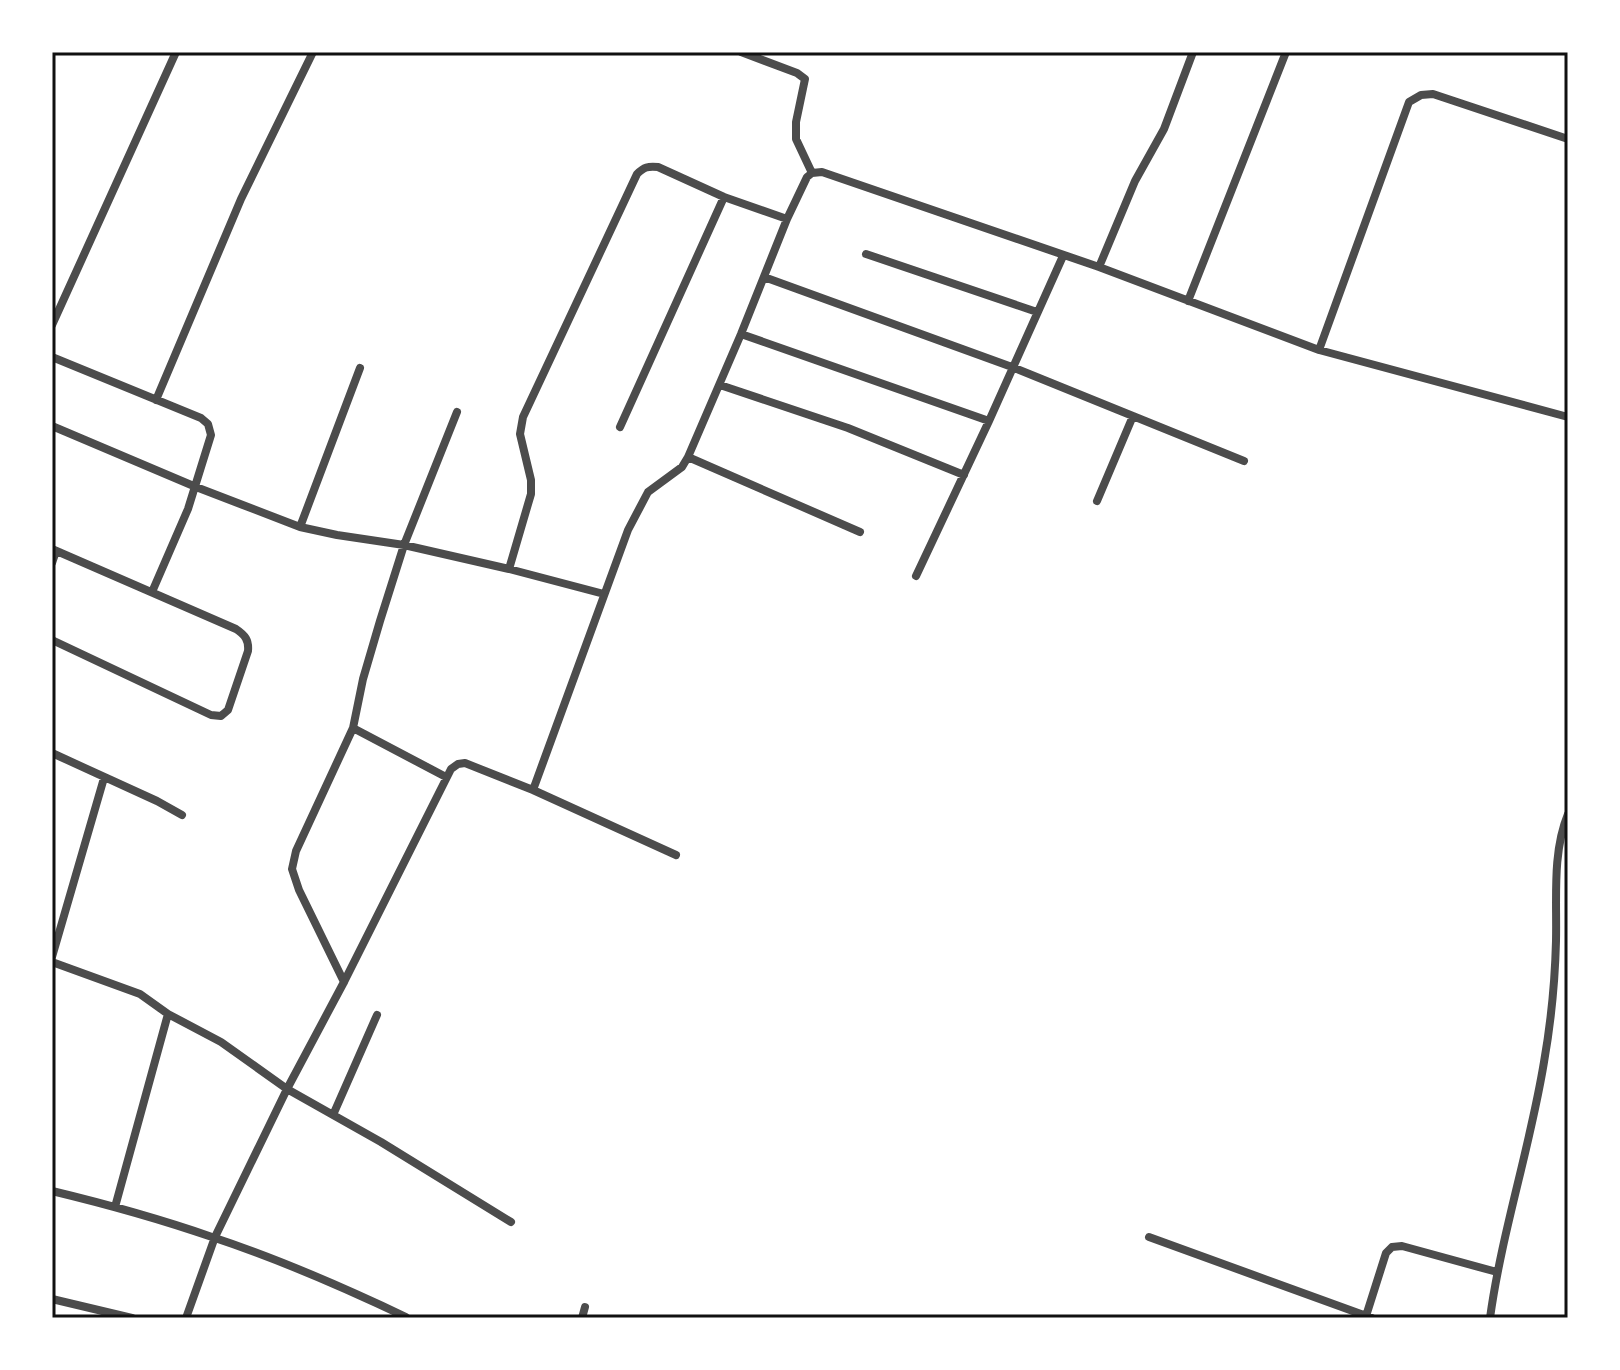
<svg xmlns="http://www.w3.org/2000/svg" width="1620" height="1370" viewBox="0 0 1620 1370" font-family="Signika,sans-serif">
<rect width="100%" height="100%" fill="#fff"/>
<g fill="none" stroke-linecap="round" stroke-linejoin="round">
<path stroke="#4c4c4c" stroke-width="8" d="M741 52 797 73 805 79 796 122V139L812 173
M866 254 1037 312
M1099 267 1135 181 1164 129 1193 52
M764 277 1012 367 1244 461
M1188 301 1286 52
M52 325 176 52
M741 334 989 421
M1319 350 1409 102 1421 95 1433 94 1568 139
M52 357 201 418 208 424 211 435 188 509 152 592
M720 385 848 428 964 475
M156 400 241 199 313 52
M52 426 196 487 300 527 337 535 404 545 509 569 604 594
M620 427 724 197
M688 457 860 532
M1097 501 1133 416
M300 527 360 368
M52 549 236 629C245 635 249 640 248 651L228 710 221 716 211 715 52 640
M52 563 56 551
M509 569 531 494V480L520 434 523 417 637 174C644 167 648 166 658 167L724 197 787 219
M916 576 989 421 1063 256
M353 728 446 777
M52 753 157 801 182 815
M533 790 676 855
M52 957 104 778
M52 962 140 994 168 1014 221 1042 287 1089 381 1142 511 1222
M344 982 299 890 292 869 296 851 353 728 363 679 380 621 404 545 457 412
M333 1115 377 1015
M52 1191C106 1204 160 1219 212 1237 279 1259 343 1287 406 1317
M115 1207 168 1014
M1149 1237 1372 1318
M52 1299 132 1318
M1366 1316 1386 1253 1392 1247 1402 1246 1497 1272
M186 1318 215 1237 287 1089 344 982 451 769 458 764 465 763 533 790 628 530 648 492 682 467 688 457 741 334 787 219 807 177 812 173 822 172 1099 267 1319 350 1568 417
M582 1318 585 1307
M1490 1318C1502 1231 1530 1148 1544 1062 1551 1022 1555 981 1556 941 1557 899 1552 853 1568 814"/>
</g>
<rect width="1620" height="1370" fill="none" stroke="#ffffff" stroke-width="108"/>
<rect x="54" y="54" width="1512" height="1262" fill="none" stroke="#111" stroke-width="3"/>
</svg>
